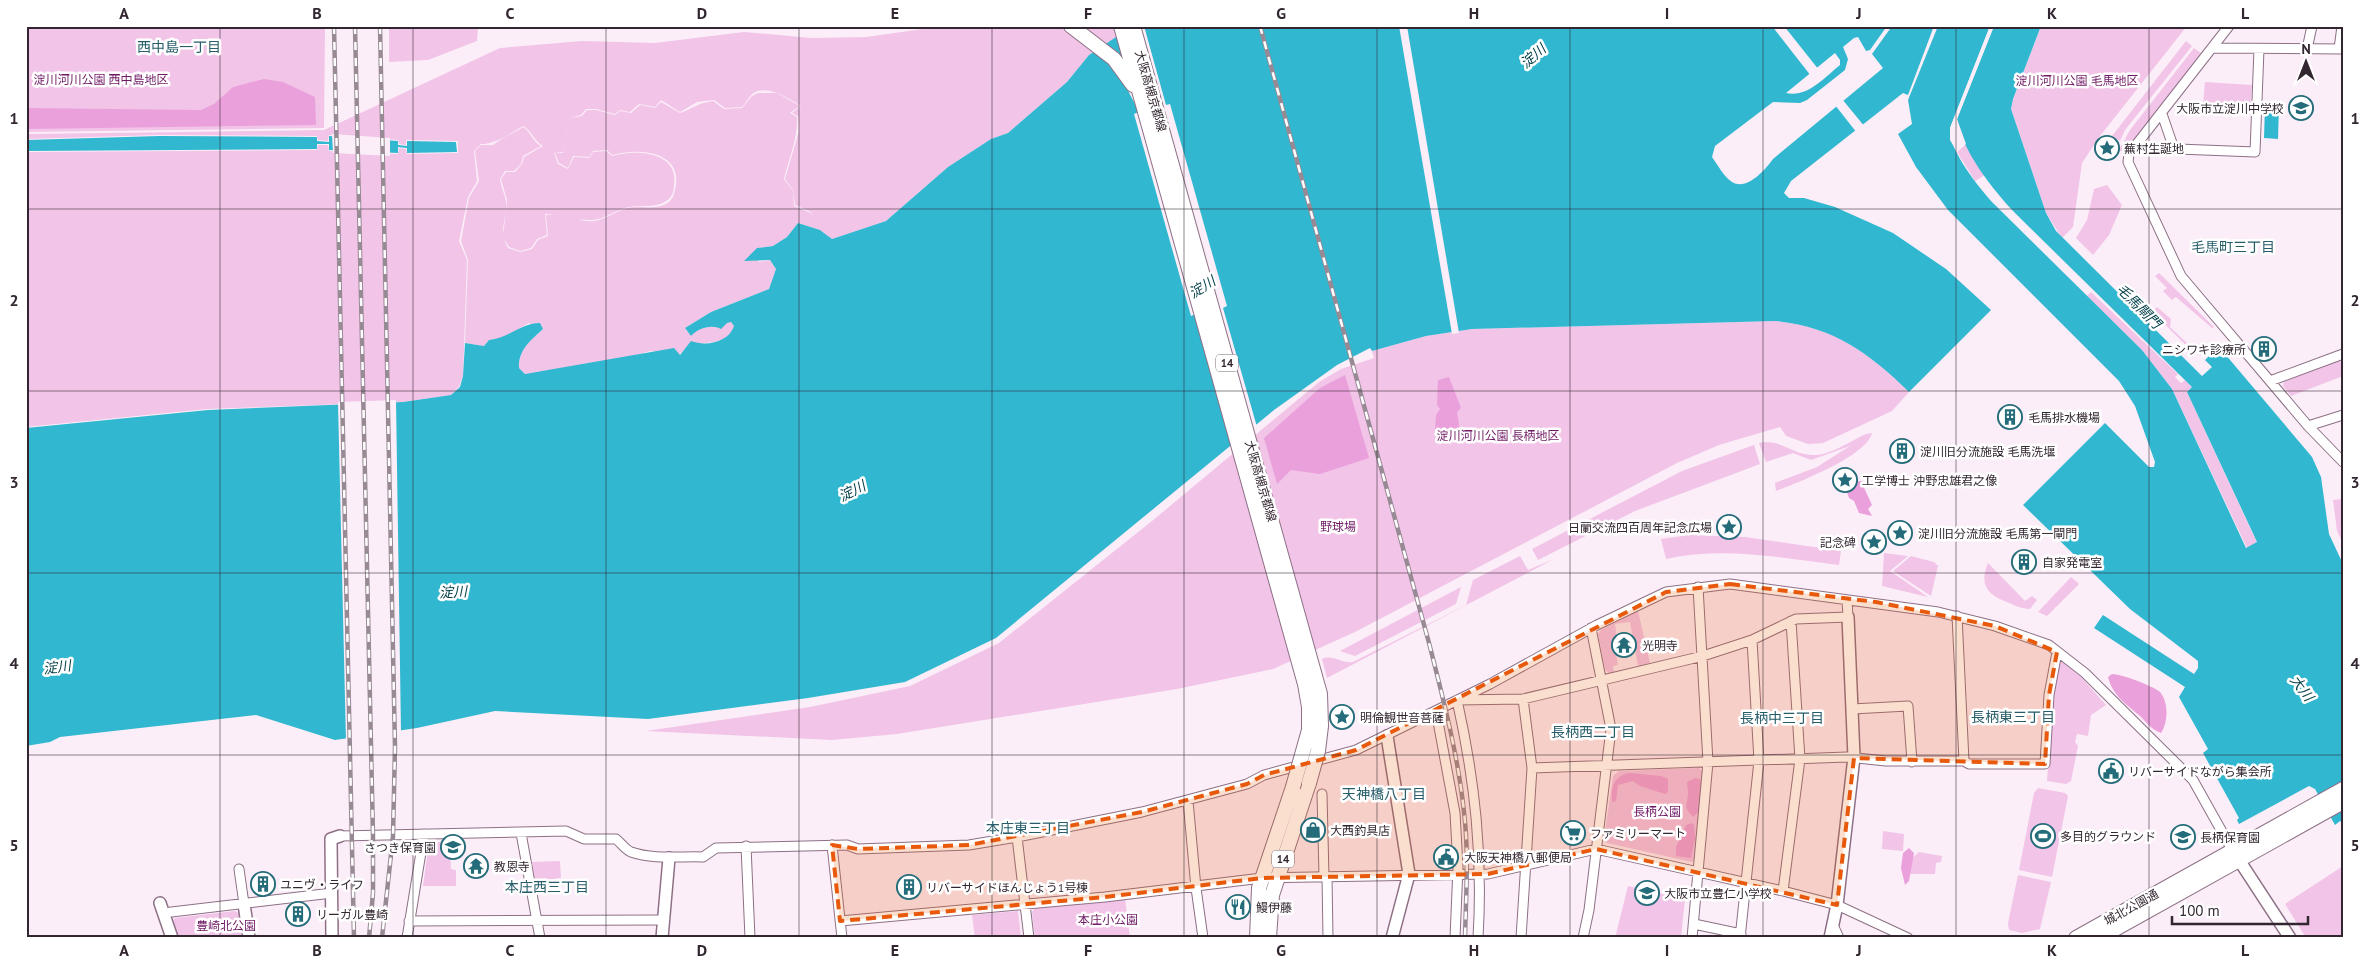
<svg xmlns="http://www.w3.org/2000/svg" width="2369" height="964" viewBox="0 0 2369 964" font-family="'PT Sans','Noto Sans JP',sans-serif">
<rect width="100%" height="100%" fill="#fbeef8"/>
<path fill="#f2c4e8" d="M26 26H325L324 128 26 132Z
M389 26H478L477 41 428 60 389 62Z
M944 26H1113L1116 37 1089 55 1067 82 1008 133 991 139 948 167 886 221 832 239 820 230 798 223 787 237 773 246 757 248 759 262 770 260 776 269 769 289 711 312 685 328 691 336 696 330 731 322 734 326C727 352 695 334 679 355L650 351 626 358 525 374 519 368C518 350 531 340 543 329L529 323 501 339 489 340 484 346 465 343 468 260 461 241 469 198 479 181 475 151 481 145H493C502 137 513 134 523 127 531 132 533 142 541 146L523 156 521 164 514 171H505L500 179C501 187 505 195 506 202 507 220 498 230 508 248L520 252 532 249 538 240 548 236 546 215C550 215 556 214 561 215 573 216 582 223 595 221 606 219 616 211 627 208 640 205 657 211 669 202 674 198 675 190 676 184 680 150 636 148 612 155L607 150 593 151 589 157 573 156 568 168 559 163 555 153H563L570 118 582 116 587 110H596L615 115 620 111 631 113 640 105 655 108 661 102 680 113C694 108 698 103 713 101L724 109 742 108 752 96 758 93H777L800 106 790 113 797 117C798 138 789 158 784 179L793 191 794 206 811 213 815 221 811 212 795 205 793 190 785 179 799 131 798 116 792 113 801 106C789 99 767 83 752 94 748 98 746 103 742 107L725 108 714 100 697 102 680 112 661 100 655 107 639 104 630 112 620 110 615 114 596 109H586L581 115 570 118 563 152 554 153 558 164 568 169 574 157 589 158 593 152 606 151 612 156C635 149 679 151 674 185 674 191 672 198 666 201 654 209 639 204 625 208 615 211 604 219 593 220 577 221 562 214 545 214L547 235 537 239 531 248 520 251 509 247 503 237 507 200 501 179 506 172H515L522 164 524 157 543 146C534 141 532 131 523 126 510 134 495 144 481 144L474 151 477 181 468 197 459 241 467 260 463 376 459 387 451 395 403 402 207 409 26 427V152L317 150 318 145H328L329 151 398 154 399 148 406 149 407 154 458 153V141L406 140V145L399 144 398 140 329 135 328 141 318 140 317 136 159 135 26 139V134L324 130 500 48 582 41 655 43 744 32 812 38 866 37Z
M2041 26H2187L2100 136 2082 163 2073 227 2062 238 2046 213 2011 109 2013 99Z
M2186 41 2192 46 2125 130 2120 141 2112 136Z
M2194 48 2202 54 2125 153 2119 150 2130 130Z
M2205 82 2252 85 2250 110 2203 106Z
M1966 144 1985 175 1975 181 1957 152Z
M2107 185 2122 205 2109 235 2093 255 2076 238 2087 220 2094 189Z
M2159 273 2214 327 2212 328 2176 297 2172 300 2163 291 2167 288 2155 276Z
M2133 289 2154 310 2157 307 2171 319 2170 327 2190 346 2197 343 2200 346 2194 353 2131 291Z
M2091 292 2178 374 2175 377 2181 383 2185 380 2192 387 2187 392 2257 543 2247 548 2172 389 2142 350 2087 296Z
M1775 321C1834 327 1868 352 1909 392L1892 411 1823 443 1808 444 1786 436 1780 427 1719 445 1677 463 1355 632 1273 669 1177 689 897 734 832 740 646 731 810 707 910 686 999 643 1152 521 1319 382 1341 369 1374 358 1372 351 1426 336 1472 329Z
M2343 358V376L2291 396 2283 386 2284 381 2291 378Z
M1872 433C1867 456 1797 483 1776 491L1775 483 1817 467 1850 446 1811 460 1793 453 1766 462 1759 443C1779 438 1793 455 1812 455 1830 456 1850 441 1866 434Z
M1754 445 1760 464 1635 511 1538 560 1532 549 1682 471Z
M2343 499V543L2337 531 2333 500Z
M1690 535 1745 537 1841 551 1839 565C1782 558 1724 546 1666 559L1661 539Z
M1884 553 1908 556 1890 571 1928 597 1882 586Z
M1520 556 1528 570 1554 559 1327 678 1322 659C1332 654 1342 664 1353 662L1466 605 1473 580Z
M1911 556 1934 562 1938 566 1931 596 1893 571Z
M1988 563 2025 601 2032 596 2037 600 2030 609C2021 609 2014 605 2007 602 1987 595 1979 584 1988 563Z
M2071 577 2079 584 2047 616 2038 612Z
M1461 587 1456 604 1355 656 1340 651Z
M1638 611 1650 663 1638 666 1630 622 1615 624 1617 638 1613 639 1618 665 1613 666 1614 672 1609 673 1605 670 1598 634 1601 630Z
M2060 660 2081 677 2106 705 2091 715 2088 736 2077 734 2075 742 2078 746 2071 781 2066 784 2047 781 2053 697Z
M1699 768 1703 772 1696 859 1692 862 1607 843 1604 839 1613 776 1619 771Z
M2038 788 2065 793 2068 796 2052 877 2019 870 2034 793Z
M1883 831 1904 834 1903 851 1882 849Z
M429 842H442V854H450L451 869 456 870V886H423Z
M1919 852 1942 856 1941 862 1936 863 1935 874H1910L1911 859Z
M560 861 561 878 553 879 554 885 537 888 532 862Z
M2343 866V938H2306L2285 904Z
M2018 875 2051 882 2040 929 2022 933 2009 930 2008 923Z
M1628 886 1685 899 1681 938H1615Z
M1125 899 1130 938H1035L1032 912 1035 908Z
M235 911 240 914 243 938H178L172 922 175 918Z
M1018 911 1021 938H975L972 915Z"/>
<path fill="#eaa0db" d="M264 79 283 82 315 97 316 125 26 129V108L201 110 214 104 233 87Z
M1345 375 1369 458 1320 474 1291 470 1277 484 1264 438 1320 388Z
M1449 377 1461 408 1457 412 1460 431 1455 438 1445 440 1435 431 1436 415 1440 409 1437 405 1438 380Z
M1861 481 1872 505 1868 509 1872 516 1859 513 1854 501 1849 498 1847 492 1851 482Z
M2112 674C2122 674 2153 686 2160 692 2169 702 2168 723 2161 733 2151 729 2147 723 2140 716 2126 704 2113 696 2108 677Z
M1629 773 1661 776 1668 779V792L1665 794 1640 786 1633 781 1618 785 1616 801 1612 802C1611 787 1614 776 1629 773Z
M1695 778 1700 779 1702 785 1699 812 1693 817C1684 807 1686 807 1688 795 1689 791 1687 787 1687 782Z
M1692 823 1694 825 1695 838 1691 858 1676 856V847L1686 825Z
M1909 848 1914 853 1909 881 1905 885 1901 868 1903 853Z"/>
<path fill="#31b8d0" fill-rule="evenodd" d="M1139 26H1887L1870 50 1866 51 1858 37 1854 38 1843 47 1848 59 1845 70 1807 100 1800 103 1773 102 1715 146 1712 157C1718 165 1723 176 1732 182 1747 191 1765 170 1773 159L1883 68 1872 54 1892 26H1934L1908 95 1903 93 1791 181 1784 193 1789 198H1804L1835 207 1893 233 1946 269 1991 310 1909 392C1868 352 1833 327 1775 321L1472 329 1426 336 1372 351 1370 348 1337 365 1274 410 996 638 905 682 808 698 648 719 495 711 417 728 335 740 256 715 60 737 50 742 26 746V428L208 410 403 402 451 395 460 387 463 376 465 343 484 346 489 340C509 338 521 323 540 323L543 329C531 340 518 350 519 368L525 374 674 348 680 355 691 341C706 347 729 342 734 326L731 322 727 323 721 329C712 324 698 328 691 336L685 328 711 312 769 289 776 269 770 260 744 261 757 248 773 246 787 237 798 223 820 230 832 239 886 221 948 167 991 139 1008 133 1067 82 1089 55 1116 37ZM1835 53 1840 60V65C1824 78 1807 98 1786 93Z
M1938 26H1990L1950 128C1949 151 1978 186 1993 203L2142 350 2172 389 2246 548 2257 542 2187 392 2192 387 2015 213C1993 190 1962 151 1957 119L1994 26H2041L2013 99 2011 109 2046 213 2056 231 2202 376 2212 367 2205 360 2215 350 2221 357 2225 354 2312 457 2321 477 2329 534 2343 564V824L2340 821 2335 825 2315 789 2309 786 2239 824 2237 820 2239 818 2203 753 2208 749 2179 697 2185 687 2094 628 2103 615 2194 674 2198 668V661L2130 609 2023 505 2105 423 2149 467H2154L2155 462 2135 406 2119 381 1948 210 1916 167 1898 134 1912 124 1908 100Z
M2265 106H2279L2278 139 2264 138Z
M159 136 317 137V141L329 142V136L398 141V145L407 146V141L456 142 457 152 407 153V148L398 147V153L329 150V144H317V149L26 151V140Z"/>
<path fill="#fbeef8" d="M1133 26H1144L1166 105 1170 104 1227 306 1223 308 1257 427 1233 447 1196 314 1191 316 1134 114 1139 112 1121 77 1109 62 1103 43 1123 57Z
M1399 26H1407L1459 333 1452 334Z
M1772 26H1784L1819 70 1811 76Z
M1990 26H1994L1957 119 1966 144 1964 145 1955 122 1952 129 1953 139 1959 150 1957 152 1950 140V128Z
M1842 99 1865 127 1857 133 1835 105Z
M332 134 390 138V156L333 153Z
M396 400 401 733 346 741 338 402Z"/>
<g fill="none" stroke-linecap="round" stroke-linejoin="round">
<defs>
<path id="minor" d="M2229 26 2129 154 2128 162 2181 276 2308 426 2343 462
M2213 48 2343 49
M2307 49 2312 26
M2339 49 2342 26
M2162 114 2173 146 2178 149 2255 152 2259 49
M2270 381 2343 354
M2308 426 2343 415
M1957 616 1964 761
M1852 709 1908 706 1912 762
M1436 711 1455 813 1458 867 1455 938
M1532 768 1847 757 1886 761H1964L1969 764H2045L2049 695 2057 652
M1322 794 1324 877
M1188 801 1196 888 1203 938
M521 833 540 938
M340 836 566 831 584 839H616C621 843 626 850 631 852 654 860 680 856 703 857L716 848 847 845 858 849 969 845 1017 837 1142 812 1247 784 1264 775 1356 750 1490 684 1597 625 1666 592 1730 584 1938 612 1995 626 2049 645 2085 673 2193 780 2235 855
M1017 837 1029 938
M832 845 842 938
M746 846 750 938
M239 869 244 904
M1327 877 1328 938
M1783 891 1800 759 1791 621
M163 913 332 893
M409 921 663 920
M840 921 1105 897 1262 878 1488 874 1596 849 1783 891 1837 905 1908 938
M1694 924 1741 934
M1833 925 1839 938
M407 938 424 834
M1478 938C1483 855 1475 781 1457 700L1523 699 1703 656 1752 640 1796 619 1848 617 1847 600
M1521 938 1532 768 1523 699
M1583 938 1589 910 1611 729 1591 628
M1692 938 1708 762 1698 587
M1740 938 1759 761 1752 640"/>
<path id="tertiary" d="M1387 736 1409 874 1392 938
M2239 860 2290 938
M160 903 172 938
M244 904 249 938
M332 938 331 839 340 836
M662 938 669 858
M1830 938 1837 905 1854 757 1848 617"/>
<path id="primary" d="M1071 26 1114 59 1133 85
M1121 26 1305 684 1309 707V730
M1133 26 1320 694 1321 726
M1257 938 1259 888 1293 787
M1269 938 1272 895 1309 783
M2076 938 2343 789
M2099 938 2343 802"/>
</defs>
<use href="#minor" stroke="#8d7086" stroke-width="11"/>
<use href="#tertiary" stroke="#8d7086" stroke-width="14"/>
<use href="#primary" stroke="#8d7086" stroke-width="16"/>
<use href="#minor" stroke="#fff" stroke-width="9"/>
<use href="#tertiary" stroke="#fff" stroke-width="11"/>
<use href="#primary" stroke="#fff" stroke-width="14"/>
<defs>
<path id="rail" d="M334 26 354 938
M355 26 373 836V893L369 938
M380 26 395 747 393 836 382 938
M1260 26 1429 643C1443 698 1458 755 1464 812 1469 853 1466 896 1465 938"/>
</defs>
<use href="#rail" stroke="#978a94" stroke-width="4.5"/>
<use href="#rail" stroke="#fff" stroke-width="2.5" stroke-dasharray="8" stroke-linecap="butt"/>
<defs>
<path id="primary-bridge" d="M1309 783 1318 751 1321 726
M1293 787 1309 730"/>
</defs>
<use href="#primary-bridge" stroke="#8d7086" stroke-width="16" stroke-linecap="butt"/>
<use href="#primary-bridge" stroke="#fff" stroke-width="14"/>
</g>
<path fill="#e8590c" fill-opacity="0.2" stroke="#e8590c" stroke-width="4" stroke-dasharray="10 6" stroke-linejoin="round" d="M1730 584 1876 602 1995 626 2057 652 2049 695 2045 764 1854 758 1837 905 1596 849 1488 874 1262 878 1105 897 840 921 832 845 858 849 969 845 1142 812 1247 784 1264 775 1356 750 1666 592Z"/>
<path fill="none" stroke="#322630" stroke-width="1" stroke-opacity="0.55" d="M220 26V938M413 26V938M606 26V938M799 26V938M992 26V938M1184 26V938M1377 26V938M1570 26V938M1763 26V938M1956 26V938M2149 26V938M26 209H2343M26 391H2343M26 573H2343M26 755H2343"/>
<defs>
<symbol id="school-ring" viewBox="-11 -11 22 22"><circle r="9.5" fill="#fff" stroke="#256c7a" stroke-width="1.5"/><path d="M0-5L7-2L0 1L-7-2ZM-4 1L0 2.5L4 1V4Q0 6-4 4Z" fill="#256c7a"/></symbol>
<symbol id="sight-ring" viewBox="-11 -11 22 22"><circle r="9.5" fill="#fff" stroke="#256c7a" stroke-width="1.5"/><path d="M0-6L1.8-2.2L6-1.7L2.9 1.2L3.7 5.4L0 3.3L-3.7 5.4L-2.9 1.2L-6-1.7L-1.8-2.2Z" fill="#256c7a"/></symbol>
<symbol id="building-ring" viewBox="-11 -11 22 22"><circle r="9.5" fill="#fff" stroke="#256c7a" stroke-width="1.5"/><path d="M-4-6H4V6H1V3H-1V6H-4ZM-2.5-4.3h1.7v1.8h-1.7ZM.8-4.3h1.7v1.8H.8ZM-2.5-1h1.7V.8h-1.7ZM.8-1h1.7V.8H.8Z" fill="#256c7a"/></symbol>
<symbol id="temple-ring" viewBox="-11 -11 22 22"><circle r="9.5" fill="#fff" stroke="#256c7a" stroke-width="1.5"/><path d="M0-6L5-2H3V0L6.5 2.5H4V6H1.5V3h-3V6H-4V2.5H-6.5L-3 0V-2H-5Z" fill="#256c7a"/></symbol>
<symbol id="civic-ring" viewBox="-11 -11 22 22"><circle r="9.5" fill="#fff" stroke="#256c7a" stroke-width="1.5"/><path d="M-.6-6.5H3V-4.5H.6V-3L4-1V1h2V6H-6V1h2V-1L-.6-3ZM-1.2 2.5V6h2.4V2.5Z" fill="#256c7a"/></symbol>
<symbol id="shop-ring" viewBox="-11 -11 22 22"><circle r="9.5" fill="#fff" stroke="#256c7a" stroke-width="1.5"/><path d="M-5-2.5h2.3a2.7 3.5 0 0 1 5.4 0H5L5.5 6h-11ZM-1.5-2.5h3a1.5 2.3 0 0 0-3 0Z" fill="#256c7a"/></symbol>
<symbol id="supermarket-ring" viewBox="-11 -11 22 22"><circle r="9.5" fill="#fff" stroke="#256c7a" stroke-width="1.5"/><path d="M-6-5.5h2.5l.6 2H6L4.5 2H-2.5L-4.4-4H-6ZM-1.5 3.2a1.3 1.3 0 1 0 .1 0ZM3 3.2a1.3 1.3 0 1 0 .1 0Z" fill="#256c7a"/></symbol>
<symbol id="stadium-ring" viewBox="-11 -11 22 22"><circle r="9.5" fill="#fff" stroke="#256c7a" stroke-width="1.5"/><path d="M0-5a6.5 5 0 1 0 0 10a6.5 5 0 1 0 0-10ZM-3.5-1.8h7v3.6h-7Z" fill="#256c7a"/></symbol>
<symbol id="restaurant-ring" viewBox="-11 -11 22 22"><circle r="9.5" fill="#fff" stroke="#256c7a" stroke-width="1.5"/><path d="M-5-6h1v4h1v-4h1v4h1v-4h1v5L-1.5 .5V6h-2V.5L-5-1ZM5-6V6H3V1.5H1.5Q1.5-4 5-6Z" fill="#256c7a"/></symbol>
</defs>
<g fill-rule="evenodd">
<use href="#school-ring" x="2287" y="94" width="28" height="28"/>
<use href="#sight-ring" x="2093" y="134" width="28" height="28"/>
<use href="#building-ring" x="2250" y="335" width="28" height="28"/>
<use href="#building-ring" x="1996" y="403" width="28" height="28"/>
<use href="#building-ring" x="1888" y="437" width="28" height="28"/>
<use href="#sight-ring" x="1831" y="466" width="28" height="28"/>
<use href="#sight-ring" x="1715" y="513" width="28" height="28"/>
<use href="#sight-ring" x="1886" y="519" width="28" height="28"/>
<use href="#sight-ring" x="1860" y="528" width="28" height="28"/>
<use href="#building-ring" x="2010" y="548" width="28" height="28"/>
<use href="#temple-ring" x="1610" y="631" width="28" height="28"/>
<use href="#sight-ring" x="1328" y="703" width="28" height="28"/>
<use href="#civic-ring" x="2097" y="757" width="28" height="28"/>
<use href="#shop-ring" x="1299" y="816" width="28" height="28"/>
<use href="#supermarket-ring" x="1559" y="819" width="28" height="28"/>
<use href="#stadium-ring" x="2029" y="822" width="28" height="28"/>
<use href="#school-ring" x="2169" y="823" width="28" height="28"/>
<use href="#school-ring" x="439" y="833" width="28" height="28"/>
<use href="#civic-ring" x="1432" y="843" width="28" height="28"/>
<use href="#temple-ring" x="462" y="852" width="28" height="28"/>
<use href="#building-ring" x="249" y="870" width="28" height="28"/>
<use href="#building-ring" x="895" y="873" width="28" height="28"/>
<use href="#school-ring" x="1633" y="879" width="28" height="28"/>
<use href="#restaurant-ring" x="1224" y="893" width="28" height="28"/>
<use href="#building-ring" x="284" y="900" width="28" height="28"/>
</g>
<g text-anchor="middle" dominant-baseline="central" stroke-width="5" stroke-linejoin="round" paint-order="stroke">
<g fill="#fff" stroke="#70676e" stroke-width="1">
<rect x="1216" y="354.5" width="22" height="17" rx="4"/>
<rect x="1272" y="850.5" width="22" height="17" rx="4"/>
</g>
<g font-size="11" font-weight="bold" fill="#322630">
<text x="1227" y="363">14</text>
<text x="1283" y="859">14</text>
</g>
<g font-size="12" fill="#6f1a64" stroke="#fff">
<text x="101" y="79">淀川河川公園 西中島地区</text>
<text x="2077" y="80">淀川河川公園 毛馬地区</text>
<text x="1498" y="435">淀川河川公園 長柄地区</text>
<text x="1338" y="526">野球場</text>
<text x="1657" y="811">長柄公園</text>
<text x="1108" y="919">本庄小公園</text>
<text x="226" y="925">豊崎北公園</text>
</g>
<g font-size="12" fill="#322630" stroke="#fff">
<text transform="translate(1151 91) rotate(74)">大阪高槻京都線</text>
<text transform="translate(1261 481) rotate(74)">大阪高槻京都線</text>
<text transform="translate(2131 907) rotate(-29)">城北公園通</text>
</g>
<g font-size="12" fill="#322630" stroke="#fff" text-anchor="start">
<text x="2284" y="108" text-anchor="end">大阪市立淀川中学校</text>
<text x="2124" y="148">蕪村生誕地</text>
<text x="2246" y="349" text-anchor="end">ニシワキ診療所</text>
<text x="2028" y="417">毛馬排水機場</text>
<text x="1920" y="451">淀川旧分流施設 毛馬洗堰</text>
<text x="1862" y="480">工学博士 沖野忠雄君之像</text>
<text x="1712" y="527" text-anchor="end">日蘭交流四百周年記念広場</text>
<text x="1918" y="533">淀川旧分流施設 毛馬第一閘門</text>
<text x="1856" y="542" text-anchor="end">記念碑</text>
<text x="2042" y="562">自家発電室</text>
<text x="1642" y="645">光明寺</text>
<text x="1360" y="717">明倫観世音菩薩</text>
<text x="2128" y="771">リバーサイドながら集会所</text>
<text x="1330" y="830">大西釣具店</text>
<text x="1590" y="833">ファミリーマート</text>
<text x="2060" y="836">多目的グラウンド</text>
<text x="2200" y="837">長柄保育園</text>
<text x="436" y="847" text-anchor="end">さつき保育園</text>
<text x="1464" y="857">大阪天神橋八郵便局</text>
<text x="494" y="866">教恩寺</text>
<text x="280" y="884">ユニヴ・ライフ</text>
<text x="926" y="887">リバーサイドほんじょう1号棟</text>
<text x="1664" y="893">大阪市立豊仁小学校</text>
<text x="1256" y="907">鰻伊藤</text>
<text x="316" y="914">リーガル豊崎</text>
</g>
<g font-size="14" fill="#265d68" stroke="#fff">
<text x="179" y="47">西中島一丁目</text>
<text x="2233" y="247">毛馬町三丁目</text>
<text x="2013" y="717">長柄東三丁目</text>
<text x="1782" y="718">長柄中三丁目</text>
<text x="1593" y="732">長柄西二丁目</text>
<text x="1384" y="794">天神橋八丁目</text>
<text x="1028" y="828">本庄東三丁目</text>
<text x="547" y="887">本庄西三丁目</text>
</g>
<g font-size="14" font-style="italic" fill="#013e48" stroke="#fff">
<text transform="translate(1533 56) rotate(-41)">淀川</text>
<text transform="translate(1202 287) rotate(-32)">淀川</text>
<text transform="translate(2139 306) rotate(45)">毛馬閘門</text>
<text transform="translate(852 491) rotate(-27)">淀川</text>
<text transform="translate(453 592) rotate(-3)">淀川</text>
<text transform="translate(57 667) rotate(-7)">淀川</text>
<text transform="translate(2302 688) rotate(53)">大川</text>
</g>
</g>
<rect width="2369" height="964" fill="none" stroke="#ffffff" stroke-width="55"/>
<g transform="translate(2306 62)" stroke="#ffffff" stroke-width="4" paint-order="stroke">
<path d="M0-4L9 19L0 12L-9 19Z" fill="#322630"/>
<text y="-8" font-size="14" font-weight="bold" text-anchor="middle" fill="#322630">N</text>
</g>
<path d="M2172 916v8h136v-8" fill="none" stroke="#322630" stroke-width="2.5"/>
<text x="2179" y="916" font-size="15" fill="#322630" stroke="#ffffff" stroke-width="4" paint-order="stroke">100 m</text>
<rect x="28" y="28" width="2314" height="908" fill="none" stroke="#322630" stroke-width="2"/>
<g font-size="16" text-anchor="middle" font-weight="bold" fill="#322630">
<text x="124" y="19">A</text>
<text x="317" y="19">B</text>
<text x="510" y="19">C</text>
<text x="702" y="19">D</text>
<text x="895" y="19">E</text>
<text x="1088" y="19">F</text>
<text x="1281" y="19">G</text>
<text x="1474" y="19">H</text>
<text x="1667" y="19">I</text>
<text x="1859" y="19">J</text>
<text x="2052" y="19">K</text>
<text x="2245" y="19">L</text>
<text x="14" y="124">1</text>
<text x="2355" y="124">1</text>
<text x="14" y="306">2</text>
<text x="2355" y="306">2</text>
<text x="14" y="488">3</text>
<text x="2355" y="488">3</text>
<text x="14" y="669">4</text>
<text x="2355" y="669">4</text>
<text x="14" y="851">5</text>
<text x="2355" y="851">5</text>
<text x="124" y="956">A</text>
<text x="317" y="956">B</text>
<text x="510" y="956">C</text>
<text x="702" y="956">D</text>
<text x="895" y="956">E</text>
<text x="1088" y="956">F</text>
<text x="1281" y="956">G</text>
<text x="1474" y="956">H</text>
<text x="1667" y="956">I</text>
<text x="1859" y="956">J</text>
<text x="2052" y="956">K</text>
<text x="2245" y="956">L</text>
</g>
</svg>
